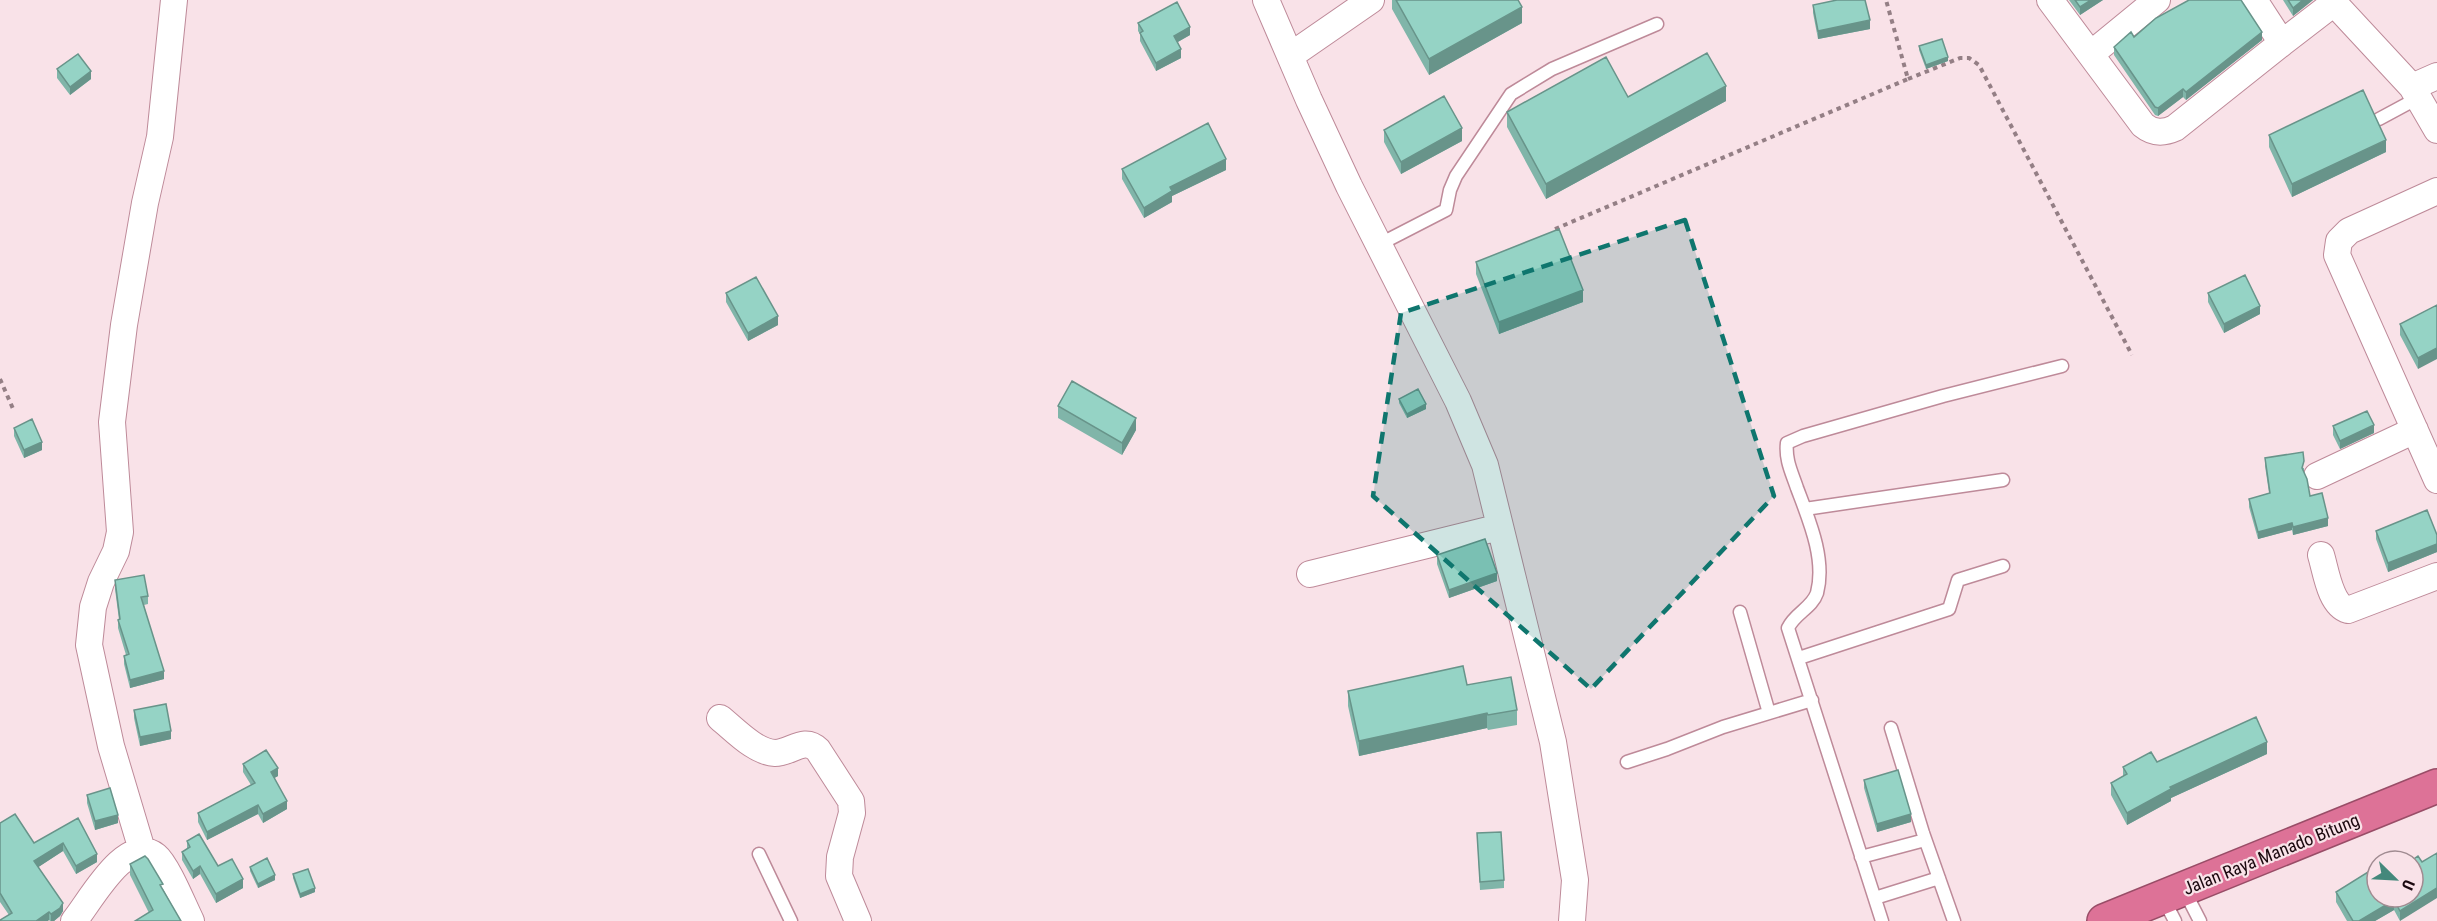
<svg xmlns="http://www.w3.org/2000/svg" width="2437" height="921" viewBox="0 0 2437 921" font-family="'Roboto Condensed',sans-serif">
<rect width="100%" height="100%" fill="#f9e2e8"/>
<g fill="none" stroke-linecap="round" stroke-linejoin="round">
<defs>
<path id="lane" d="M2379 119 2418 98
M1380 244 1446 210 1450 190 1456 176 1511 94 1552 69 1657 24
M1805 509 2003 480
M1740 612 1769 713
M1799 658 1949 609 1958 580 2003 566
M1891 728 1923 833 1954 921
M1627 762 1667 749 1723 727 1812 700
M759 854 791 921
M1861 857 1925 840
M2184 890 2200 921
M1875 898 1939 878
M2163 898 2175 921
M1882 921 1788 628C1795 613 1812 608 1817 593 1826 559 1809 520 1797 488 1792 473 1785 460 1787 443L1803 436 1943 396 2062 366"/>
<path id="street" d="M1266 0 1309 100 1349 186 1458 401 1485 465 1553 742 1575 880 1572 921
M2050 0 2143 125C2154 134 2164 133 2175 128L2282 43
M2254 0 2282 43 2334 3 2412 87 2437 130
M2091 54 2157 0
M1290 56 1371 0
M2412 87 2437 76
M2437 191 2349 231 2339 241 2337 255 2437 480
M2317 476 2415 430
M2321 555C2326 571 2330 605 2348 610L2437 576
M1310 574 1500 527
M720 718C735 730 755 752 775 753 791 753 804 736 818 750L851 801 852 813 840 857 839 876 858 921
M142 850 111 746 89 645 93 607 101 582 116 551 120 532 112 422 124 325 145 203 160 137 174 0
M74 921C90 902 126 833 156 856 167 865 184 907 191 921"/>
<path id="highway" d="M2104 921 2437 786"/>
</defs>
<use href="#lane" stroke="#be8a99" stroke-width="15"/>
<use href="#street" stroke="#be8a99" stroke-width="28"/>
<use href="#highway" stroke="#994d67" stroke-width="36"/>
<path stroke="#947f85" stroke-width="4" stroke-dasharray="4.5 4.5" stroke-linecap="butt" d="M1908 79 1960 58H1969L1979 65 2132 355
M1555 229 1908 79 1886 0
M0 379 14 411"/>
<use href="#lane" stroke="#fff" stroke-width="12"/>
<use href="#street" stroke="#fff" stroke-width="26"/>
<use href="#highway" stroke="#dd7297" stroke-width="33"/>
</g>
<path fill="#80b5a9" d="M1392 0H1518L1522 23 1429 75 1392 9Z
M2069 0H2103L2080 15Z
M2283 0H2313L2293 16Z
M1813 5 1870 29 1818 39 1813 13Z
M1138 23 1190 35 1178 42 1181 58 1156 71 1140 41V34L1138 31Z
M2134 37 2262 40 2186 100 2183 97 2158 116 2155 115 2114 55V47Z
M1919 46 1948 61 1926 69 1919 50Z
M57 69 91 79 70 95 57 78Z
M1628 97 1726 101 1546 199 1507 127V112Z
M1384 130 1462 141 1401 174 1384 142Z
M2269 135 2386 152 2292 197 2269 147Z
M1122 169 1226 170 1172 196V202L1144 218 1122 179Z
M1476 262 1583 302 1499 334 1476 274Z
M726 293 778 325 748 341 726 302Z
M2208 293 2260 314 2224 333 2208 302Z
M2437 305 2418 369 2400 335V324Z
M1399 399 1426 409 1407 418 1399 403Z
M1058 406 1136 430 1122 455 1058 418Z
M2333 426 2374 433 2340 449 2333 435Z
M14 428 42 450 24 458 14 436Z
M2265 458 2304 468V471L2310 496 2328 526 2293 535 2292 530 2258 539 2249 507V499L2269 493 2265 466Z
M2376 531 2437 535V552L2388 572 2376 539Z
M1437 555 1497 581 1449 598 1437 564Z
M115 580 148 596V604L144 605 164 679 130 688 124 664V656L126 655 118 628V620H119L115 589Z
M1467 685 1517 710V725L1488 730 1487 728 1359 756 1348 706V691Z
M134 710 171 739 140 746 134 718Z
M2267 754 2171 798V801L2127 825 2111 795V783L2123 776V767L2157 762Z
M243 764 278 776 274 778 287 809 263 823 258 814 207 840 198 822V813L251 785 243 772Z
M1864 780 1911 822 1877 832 1864 788Z
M87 795 118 823 95 830 87 803Z
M78 818 97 862 76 874 63 851 38 867 63 911 60 916 54 921H50L49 920 9 915 0 902V823L34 843Z
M1477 833 1504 880V888L1480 890Z
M187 841 218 866 243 888 216 903 200 874 193 879 182 860V852L187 849Z
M130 864 163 889 181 921 149 913 130 875Z
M250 867 275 880 258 888 250 871Z
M293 874 315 892 300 898 293 878Z
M2375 883 2413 897 2400 921 2394 910 2375 921H2347L2336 902V892Z"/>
<path fill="#68948a" d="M2091 0H2103L2080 15V7Z
M2303 0H2313L2293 16V8Z
M1522 7V23L1429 75V59Z
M1870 20V29L1818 39V31Z
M1190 27V35L1174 44V36Z
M2262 32V40L2186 100V92Z
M1181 49V58L1156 71V63Z
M1948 57V61L1926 69V65Z
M91 71V79L70 95V87Z
M1726 86V101L1546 199V184Z
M2183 89V97L2158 116V108Z
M1462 128V141L1401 174V162Z
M2386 140V152L2292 197V184Z
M1226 159V170L1172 196V202L1144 218V208L1170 187Z
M1583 290V302L1499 334V322Z
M2260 306V314L2224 333V324Z
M778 316V325L748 341V333Z
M2437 348V359L2418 369V358Z
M1426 404V409L1407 418V414Z
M1136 418V430L1122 455V443Z
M2374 425V433L2340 449V441Z
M42 442V450L24 458V450Z
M2328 518V526L2293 535V527Z
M2292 523V530L2258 539V532Z
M2437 544V552L2388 572V563Z
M1497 573V581L1449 598V590Z
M164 671V679L130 688V680Z
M1487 713V728L1359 756V741Z
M171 731V739L140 746V737Z
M2267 742V754L2171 798V801L2127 825V813L2170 787Z
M278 768V776L271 780V772Z
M287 801V809L263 823V814Z
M258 805V814L207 840V832Z
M1911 814V822L1877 832V824Z
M118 815V823L95 830V821Z
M63 843V851L34 870V861Z
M97 854V862L76 874V866Z
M200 866V874L193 879V871Z
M275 875V880L258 888V884Z
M243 879V888L216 903V894Z
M315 888V892L300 898V894Z
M2437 888V898L2400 921V911Z
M2394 900V910L2375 921H2359Z
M63 903V911L60 916 54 921H51V914Z
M49 912V920L48 921H36Z"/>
<path fill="#95d3c5" stroke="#68948a" stroke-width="1.5" d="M1396 0H1518L1522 7 1429 59Z
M1837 0H1865L1870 20 1818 31 1813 5Z
M2075 0H2091L2080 7Z
M2189 0H2241L2262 32 2186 92 2183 89 2158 108 2155 107 2114 47 2131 32 2134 37 2156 18Z
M2288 0H2303L2293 8Z
M1177 2 1190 27 1174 36 1181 49 1156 63 1140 33 1143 31 1138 23Z
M1942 39 1948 57 1926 65 1919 46Z
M1707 53 1726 86 1546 184 1507 112 1606 57 1628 97Z
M78 54 91 71 70 87 57 69Z
M2363 90 2386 140 2292 184 2269 135Z
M1444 96 1462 128 1401 162 1384 130Z
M1208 123 1226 159 1170 187 1172 191 1144 208 1122 169Z
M1559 229 1583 290 1499 322 1476 262Z
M2245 275 2260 306 2224 324 2208 293Z
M756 277 778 316 748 333 726 293Z
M2437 305V348L2418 358 2400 324Z
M1072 381 1136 418 1122 443 1058 406Z
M1418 389 1426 404 1407 414 1399 399Z
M2367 411 2374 425 2340 441 2333 426Z
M32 419 42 442 24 450 14 428Z
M2303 452 2304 461 2302 468 2307 479 2310 496 2322 493 2328 518 2293 527 2292 523 2258 532 2249 499 2270 493 2265 458Z
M2427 510 2437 535V544L2388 563 2376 531Z
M1485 539 1497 573 1449 590 1437 555Z
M144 575 148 596 141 597 164 671 130 680 124 656 129 654 118 620 120 619 115 580Z
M1463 666 1467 685 1511 677 1517 710 1488 715 1487 713 1359 741 1348 691Z
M166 704 171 731 140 737 134 710Z
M2256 717 2267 742 2170 787 2171 789 2127 813 2111 783 2127 774 2123 767 2151 752 2157 762Z
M266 750 278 768 271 772 287 801 263 814 258 805 207 832 198 813 255 783 243 764Z
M1898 770 1911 814 1877 824 1864 780Z
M110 788 118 815 95 821 87 795Z
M15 814 34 843 78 818 97 854 76 866 63 843 34 861 63 903 60 908 51 914 49 912 36 921H0V920L12 913 0 893V823Z
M1501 832 1504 880 1480 882 1477 833Z
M199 834 218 866 232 859 243 879 216 894 200 866 193 871 182 852 190 847 187 841Z
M2437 853V888L2400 911 2394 900 2359 921H2353L2336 892 2368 872 2375 883 2377 882V897H2413V861H2411L2418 856 2422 862Z
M145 856 148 859 163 884 160 885 181 921H135L153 910 130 864Z
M267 858 275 875 258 884 250 867Z
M308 869 315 888 300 894 293 874Z"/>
<path fill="#0f766e" fill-opacity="0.2" stroke="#0f766e" stroke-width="4.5" stroke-dasharray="12 8" stroke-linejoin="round" d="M1685 220 1774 496 1591 689 1373 496 1401 313Z"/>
<g text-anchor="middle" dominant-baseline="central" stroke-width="4.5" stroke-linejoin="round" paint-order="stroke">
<g font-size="18" fill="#1b090f" stroke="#f9e2e8">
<text transform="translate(2271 854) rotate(-22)">Jalan Raya Manado Bitung</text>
</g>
</g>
<g transform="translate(2395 879) rotate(114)"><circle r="28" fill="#f9e2e8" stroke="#a08b91" stroke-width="1.5"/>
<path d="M0-4.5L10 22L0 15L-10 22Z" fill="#44887b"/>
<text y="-9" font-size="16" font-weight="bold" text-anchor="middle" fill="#1b090f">U</text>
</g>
</svg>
